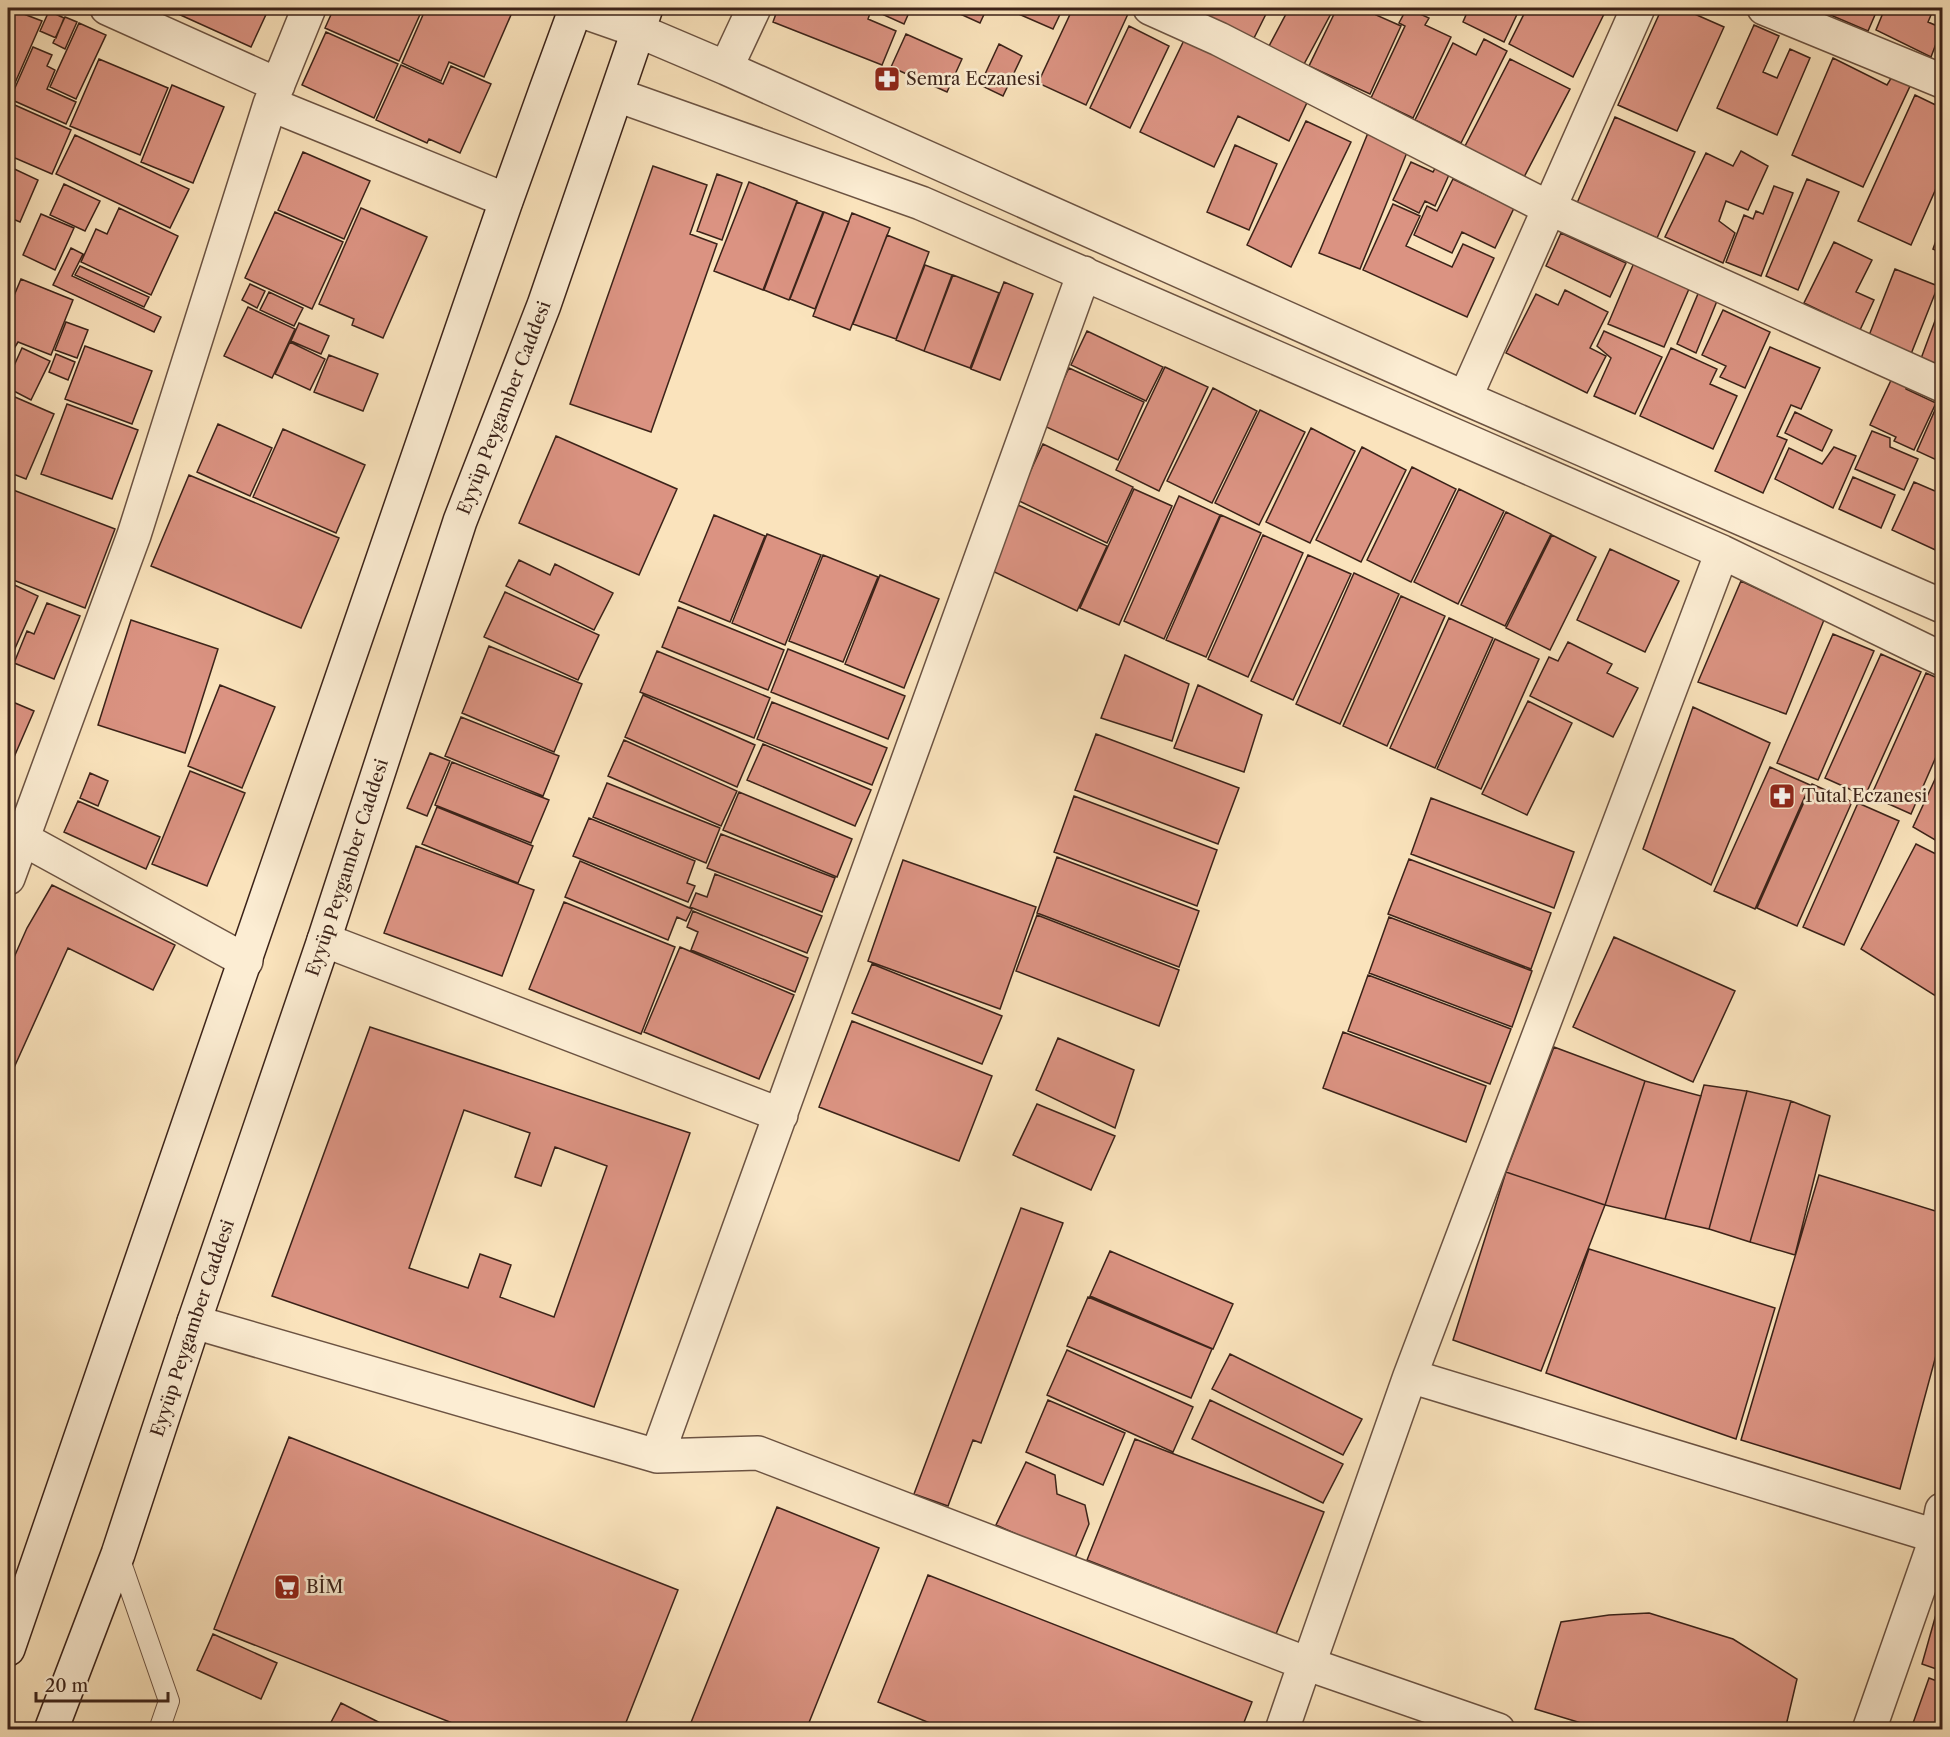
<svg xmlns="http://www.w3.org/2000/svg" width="1950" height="1737" viewBox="0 0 1950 1737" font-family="'Libre Caslon Text',serif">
<rect width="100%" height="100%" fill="#fae3bc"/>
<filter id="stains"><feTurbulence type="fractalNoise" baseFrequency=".00333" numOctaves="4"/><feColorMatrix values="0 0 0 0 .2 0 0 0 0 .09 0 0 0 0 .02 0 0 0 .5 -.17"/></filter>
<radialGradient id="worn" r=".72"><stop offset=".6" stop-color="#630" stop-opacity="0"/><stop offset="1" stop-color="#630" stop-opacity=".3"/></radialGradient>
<path fill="#db9382" stroke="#3c2319" stroke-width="1.5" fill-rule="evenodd" d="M8 8 42 21 8 99Z
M165 8H269L251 47Z
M334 8H423L399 61 325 28Z
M426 8H514L484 77 449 62 441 81 402 63Z
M778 8H872L868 19 896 31 882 65 773 22Z
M877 8H911L904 24 875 11Z
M947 8H987L980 23Z
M1005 8H1063L1053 29Z
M1073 8H1113L1128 14 1086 105 1038 83Z
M1196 8H1269L1252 42 1193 14Z
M1278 8H1334L1303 66 1268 48 1287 12Z
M1337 8H1380L1376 15 1401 26 1370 94 1309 66Z
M1407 8 1429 18 1425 25 1451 37 1413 118 1371 98 1405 26 1399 23Z
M1469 8H1520L1504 42 1463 22Z
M1527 8H1607L1573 77 1509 44Z
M1662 8H1681L1724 27 1677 131 1618 105Z
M1814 8H1878L1868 31Z
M1885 8H1934L1928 22 1942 28 1931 57 1876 30Z
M49 11 64 18 56 38 40 31Z
M65 17 77 22 65 49 53 43Z
M79 23 106 35 76 99 50 87Z
M1754 25 1779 36 1763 72 1777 78 1790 49 1810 58 1777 135 1717 108Z
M1129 26 1169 46 1130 128 1090 108Z
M326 32 398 64 374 118 302 85Z
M906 34 962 59 947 92 891 67Z
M1187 34 1311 94 1289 141 1238 116 1214 167 1140 132Z
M1484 39 1507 51 1461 143 1415 120 1453 43 1476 55Z
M999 44 1022 56 1003 96 980 85Z
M33 47 52 55 47 66 55 70 47 89 76 102 66 124 10 99Z
M1833 58 1887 85 1893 75 1911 84 1863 187 1792 155Z
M99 59 168 88 140 155 70 126Z
M1510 59 1570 89 1522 181 1463 150Z
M401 65 443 84 451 66 491 84 460 153 429 139 427 143 376 120Z
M172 85 224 107 193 183 141 162Z
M1915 95 1942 108V175L1911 245 1858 221Z
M8 102 71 130 52 174 8 155Z
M1615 117 1695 152 1657 238 1577 203Z
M1306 121 1351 142 1291 267 1247 245Z
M1370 128 1410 145 1360 269 1319 253Z
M75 135 189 189 170 228 56 174Z
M1235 145 1277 164 1249 230 1207 212Z
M1741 151 1768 166 1748 210 1726 201 1719 221 1735 233 1723 263 1665 237 1706 153 1733 166Z
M303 152 370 181 344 239 278 210Z
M1439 161 1453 166 1435 206 1425 201 1419 213 1393 200 1411 162 1433 172Z
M8 166 38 180 20 222 8 217Z
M653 166 707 185 690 234 717 244 651 432 570 404Z
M717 174 742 183 722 240 697 231Z
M1453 179 1514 208 1495 248 1462 232 1452 253 1414 235 1427 206 1437 211Z
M1807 179 1839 192 1798 290 1766 276Z
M749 182 797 201 763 290 714 271Z
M64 184 100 201 85 231 50 215Z
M1774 186 1793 193 1761 276 1726 262 1744 215 1753 219 1756 211 1763 214Z
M797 202 823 212 789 300 764 290Z
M1393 204 1420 216 1406 246 1452 267 1463 244 1494 258 1467 317 1363 270Z
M119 208 178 236 151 295 81 262 96 229 107 234Z
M361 208 427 237 383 338 352 325 354 319 319 304Z
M275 212 343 242 312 309 245 278Z
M824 212 849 222 815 309 790 299Z
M852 213 890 228 850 330 813 316Z
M41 214 74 228 55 270 23 255Z
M1942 224V253L1933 249Z
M1561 233 1626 263 1610 297 1546 266Z
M887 235 929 252 896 339 853 324Z
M1834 242 1872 260 1856 292 1874 300 1860 330 1804 303Z
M71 248 83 254 72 276 161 317 154 332 53 285Z
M1636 258 1692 282 1664 347 1608 324Z
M925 265 952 275 924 351 896 340Z
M80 266 149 297 144 307 75 275Z
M1895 269 1938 286 1911 354 1868 338Z
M953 275 999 293 970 368 924 351Z
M21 279 73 300 51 355 18 342 15 347 8 344V296L13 298Z
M1004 282 1033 294 1000 380 971 369Z
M250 284 265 291 257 308 242 300Z
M1700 289 1719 296 1696 353 1677 344Z
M1565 290 1608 312 1590 348 1606 356 1587 393 1506 353 1536 294 1558 305Z
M269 292 303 308 294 326 260 310Z
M1942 302V382L1916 372Z
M248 307 295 329 272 378 224 356Z
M1723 310 1770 332 1745 388 1720 377 1726 366 1702 355Z
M66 322 88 330 77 358 55 350Z
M299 323 329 336 321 354 291 341Z
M1087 331 1163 367 1146 401 1071 365Z
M1604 331 1662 357 1635 414 1594 396 1611 358 1597 346Z
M290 342 325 359 310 390 275 374Z
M85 346 152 371 132 424 65 399Z
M1770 347 1820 368 1801 409 1791 405 1777 436 1787 440 1763 493 1715 471Z
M22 348 50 361 31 400 8 388V379Z
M1671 348 1717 369 1710 384 1737 396 1713 449 1640 416Z
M56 354 75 362 68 380 49 372Z
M329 355 378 374 363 411 314 392Z
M1165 367 1208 387 1159 491 1116 470Z
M1069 368 1144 402 1118 460 1042 425Z
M1893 376 1906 383V389L1936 403 1914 450 1894 441 1896 437 1870 425Z
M1213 388 1257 411 1212 503 1167 481Z
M8 394 54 414 26 479 8 472 10 458 8 457Z
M1942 394V458L1941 462 1917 451Z
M67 404 138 430 112 499 41 474Z
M1260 410 1305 432 1259 525 1215 503Z
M1795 412 1832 430 1822 451 1785 433Z
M218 424 272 448 250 496 197 472Z
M1311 428 1355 451 1310 543 1266 522Z
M283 429 365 465 336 533 253 497Z
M1872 431 1890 438V447L1918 459 1904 490 1855 469Z
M556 436 677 489 639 575 519 523Z
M1043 444 1133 487 1107 543 1017 500Z
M1362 447 1406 470 1361 562 1316 540Z
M1834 447 1856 456 1833 508 1775 479 1789 448 1822 464Z
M1412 467 1456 489 1411 582 1367 560Z
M189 475 339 538 301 628 151 566Z
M1853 477 1895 495 1881 528 1839 509Z
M1914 482 1942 494V553L1892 530Z
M8 488 115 529 85 608 8 578Z
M1134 489 1172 506 1119 625 1080 608Z
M1459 489 1504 511 1458 604 1414 582Z
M1179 496 1220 515 1164 639 1124 621Z
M1018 505 1107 546 1077 611 988 569Z
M1506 512 1551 534 1505 626 1461 605Z
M714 515 765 536 730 622 679 601Z
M1221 515 1261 533 1206 657 1166 640Z
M767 534 821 555 785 645 732 623Z
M1263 535 1303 553 1248 677 1208 659Z
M1552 535 1596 557 1550 650 1506 628Z
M1610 549 1679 581 1645 652 1577 620Z
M823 555 878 577 843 662 789 641Z
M1308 555 1351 574 1293 700 1251 681Z
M519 560 550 575 555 564 613 593 594 630 506 586Z
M1354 573 1399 594 1340 724 1296 704Z
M880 575 939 599 904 688 845 664Z
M1741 581 1824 620 1786 714 1698 682Z
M8 582 38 596 9 662H8Z
M505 592 599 635 578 680 484 637Z
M1401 596 1445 616 1387 746 1343 726Z
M47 603 80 616 54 679 14 663 27 631 34 634Z
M678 607 784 650 768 690 662 647Z
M1449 618 1493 638 1435 768 1390 748Z
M131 620 218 649 185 753 98 725Z
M1833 634 1874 651 1818 780 1777 763Z
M1495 639 1539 659 1481 789 1437 769Z
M1568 642 1612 664 1607 673 1638 688 1613 737 1530 696 1549 657 1558 661Z
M489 646 582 684 554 752 462 713Z
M788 649 905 696 888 739 771 692Z
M657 651 770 698 754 738 640 692Z
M1881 654 1921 672 1865 796 1825 778Z
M1125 655 1189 684 1172 741 1101 718Z
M1926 673 1942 680V743L1911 814 1871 796Z
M220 685 275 707 242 788 188 766Z
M1198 685 1262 715 1244 772 1174 748Z
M643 695 755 745 737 787 625 737Z
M8 700 34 711 11 764 8 762Z
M1528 701 1572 723 1527 815 1482 794Z
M772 702 887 748 872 785 757 739Z
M1693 707 1770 743 1711 885 1643 849Z
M461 717 559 756 543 796 445 756Z
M1096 734 1239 788 1218 844 1075 790Z
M624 740 737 791 721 826 608 776Z
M763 744 871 790 855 826 747 780Z
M430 753 450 761 427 816 407 808Z
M452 762 549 800 531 843 435 805Z
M1942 764V844L1913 827Z
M1770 767 1810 785 1755 909 1714 891Z
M190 771 245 793 207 886 152 864Z
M90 773 108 781 98 806 80 798Z
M607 783 720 828 706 863 593 817Z
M1812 784 1852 802 1797 926 1757 908Z
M739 792 852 839 837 877 723 830Z
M1074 796 1217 850 1197 906 1054 852Z
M1431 798 1574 852 1554 908 1411 854Z
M78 801 160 837 146 869 64 832Z
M1858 803 1899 821 1844 945 1803 927Z
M437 807 533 846 518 883 422 844Z
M589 818 695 861 687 883 695 886 688 902 573 856Z
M721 834 835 878 822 912 707 868Z
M1916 844 1942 857V1000L1861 949Z
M416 846 534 890 502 976 384 933Z
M1057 857 1199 911 1179 967 1037 913Z
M1409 859 1551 913 1531 969 1388 914Z
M903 860 1036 907 1000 1009 868 961Z
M580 861 692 909 686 921 677 917 668 940 565 897Z
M715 874 822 916 807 953 690 907 696 893 707 897Z
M52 885 175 945 153 990 68 948 8 1081V971L27 928Z
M564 902 675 947 641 1034 529 989Z
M693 911 808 958 795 992 691 950 698 932 687 927Z
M1037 915 1179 970 1159 1026 1016 971Z
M1389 917 1532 971 1512 1027 1369 973Z
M1614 937 1735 991 1693 1082 1573 1027Z
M680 947 794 995 759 1079 644 1032Z
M872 964 1002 1016 982 1064 852 1013Z
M1368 975 1511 1029 1490 1084 1348 1031Z
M852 1021 992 1076 959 1161 819 1107Z
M370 1027 690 1133 594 1407 272 1296ZM464 1110 530 1133 515 1177 541 1186 555 1147 607 1166 554 1317 500 1297 511 1265 480 1254 468 1288 409 1268Z
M1343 1032 1486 1086 1466 1142 1323 1088Z
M1058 1038 1134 1070 1115 1128 1036 1090Z
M1554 1047 1645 1081 1605 1205 1506 1172Z
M1645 1081 1701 1096 1665 1219 1605 1205Z
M1704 1085 1747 1091 1709 1229 1665 1219Z
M1747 1091 1791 1101 1750 1242 1709 1229Z
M1791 1101 1830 1116 1795 1255 1750 1242Z
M1037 1104 1115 1136 1091 1190 1013 1155Z
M1506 1172 1605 1205 1541 1371 1453 1340Z
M1819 1175 1942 1213V1333L1900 1489 1741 1440Z
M1021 1208 1063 1223 981 1443 973 1440 948 1506 914 1494Z
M1589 1249 1775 1308 1736 1439 1546 1373Z
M1110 1251 1233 1304 1213 1349 1090 1296Z
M1088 1297 1212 1349 1191 1398 1067 1346Z
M1067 1350 1193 1407 1173 1452 1047 1395Z
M1230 1354 1362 1419 1343 1455 1212 1389Z
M1048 1400 1125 1433 1103 1485 1026 1452Z
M1210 1400 1343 1464 1323 1503 1192 1439Z
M289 1437 678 1590 623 1730H470L214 1629Z
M1135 1439 1324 1512 1276 1634 1087 1560Z
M1026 1462 1055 1475 1057 1494 1085 1505 1089 1524 1074 1560 996 1525Z
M777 1507 879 1548 806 1730H688Z
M928 1575 1252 1702 1241 1730H947L878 1702Z
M1942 1593V1671L1922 1664Z
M1649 1613 1733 1639 1797 1679 1785 1730H1604L1535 1709 1561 1622 1609 1615Z
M213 1634 277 1663 261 1699 197 1670Z
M1929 1678 1942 1683V1730H1922L1912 1726Z
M341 1703 394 1730H327Z"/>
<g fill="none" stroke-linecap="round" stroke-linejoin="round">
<defs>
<path id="lane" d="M118 1554 169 1701 159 1730"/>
<path id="street" d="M107 8 278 85
M754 8 726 68 1465 398 1942 606
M1150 8 1219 39 1549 208 1942 385
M1764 8 1942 81
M576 9 639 31 726 68
M617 95 921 203 1722 552 1942 659
M270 104 506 200
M1465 398 1638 8
M23 839 246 961
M8 878 134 535 270 104 309 8
M324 940 781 1115
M194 1322 657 1456 758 1453 1305 1663 1498 1730
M1410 1376 1942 1538
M657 1456 1084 273
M1282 1730 1305 1663 1312 1655 1410 1376 1722 552
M1869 1730 1937 1536 1942 1510"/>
<g id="secondary">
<path d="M8 1649C176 1168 337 685 505 204 528 139 552 73 576 8"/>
<path id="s1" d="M51 1730 118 1554 194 1322 324 940 460 521 544 305 646 8"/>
</g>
</defs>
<use href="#lane" stroke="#6c5342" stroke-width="22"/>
<use href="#street" stroke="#6c5342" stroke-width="36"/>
<use href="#secondary" stroke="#3c2319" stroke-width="36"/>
<use href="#lane" stroke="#fcedd3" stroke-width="20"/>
<use href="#street" stroke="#fcedd3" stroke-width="33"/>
<use href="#secondary" stroke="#fcedd3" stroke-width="33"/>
</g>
<defs>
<symbol id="pharmacy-square" viewBox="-11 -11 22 22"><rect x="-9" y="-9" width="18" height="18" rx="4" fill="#8f2418" stroke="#fcedd3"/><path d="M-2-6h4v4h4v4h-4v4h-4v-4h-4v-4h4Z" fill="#fff"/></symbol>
<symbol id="supermarket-square" viewBox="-11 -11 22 22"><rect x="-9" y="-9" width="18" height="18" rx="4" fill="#8f2418" stroke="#fcedd3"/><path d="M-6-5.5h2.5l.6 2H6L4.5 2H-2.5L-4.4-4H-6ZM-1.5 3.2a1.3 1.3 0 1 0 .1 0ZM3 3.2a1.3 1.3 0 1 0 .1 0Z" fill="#fff"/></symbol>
</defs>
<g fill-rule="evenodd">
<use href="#pharmacy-square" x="872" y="64" width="30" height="30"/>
<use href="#pharmacy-square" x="1767" y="781" width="30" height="30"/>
<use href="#supermarket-square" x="272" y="1572" width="30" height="30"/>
</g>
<g text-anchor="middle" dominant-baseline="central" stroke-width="5" stroke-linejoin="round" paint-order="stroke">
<g font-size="18" fill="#3c2319" stroke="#fcedd3" text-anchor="start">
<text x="906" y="79">Semra Eczanesi</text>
<text x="1802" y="796">Tutal Eczanesi</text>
<text x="306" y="1587">BİM</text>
</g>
<g font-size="18" fill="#3c2319" stroke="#fcedd3">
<text stroke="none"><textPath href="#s1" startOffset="1398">Eyyüp Peygamber Caddesi</textPath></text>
<text stroke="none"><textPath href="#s1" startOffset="912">Eyyüp Peygamber Caddesi</textPath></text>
<text stroke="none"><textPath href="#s1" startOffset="426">Eyyüp Peygamber Caddesi</textPath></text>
</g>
</g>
<rect width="1950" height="1737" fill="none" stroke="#fae3bc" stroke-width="30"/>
<rect x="9" y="9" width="1932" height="1719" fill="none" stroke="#3c2319" stroke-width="3"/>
<rect x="15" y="15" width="1920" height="1707" fill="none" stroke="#3c2319" stroke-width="1.5"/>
<path d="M36 1692v9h132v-9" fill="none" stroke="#3c2319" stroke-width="3"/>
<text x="45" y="1692" font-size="18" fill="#3c2319" stroke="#fcedd3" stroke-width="4.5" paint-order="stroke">20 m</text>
<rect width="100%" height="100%" filter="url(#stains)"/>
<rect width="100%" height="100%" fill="url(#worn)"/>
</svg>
